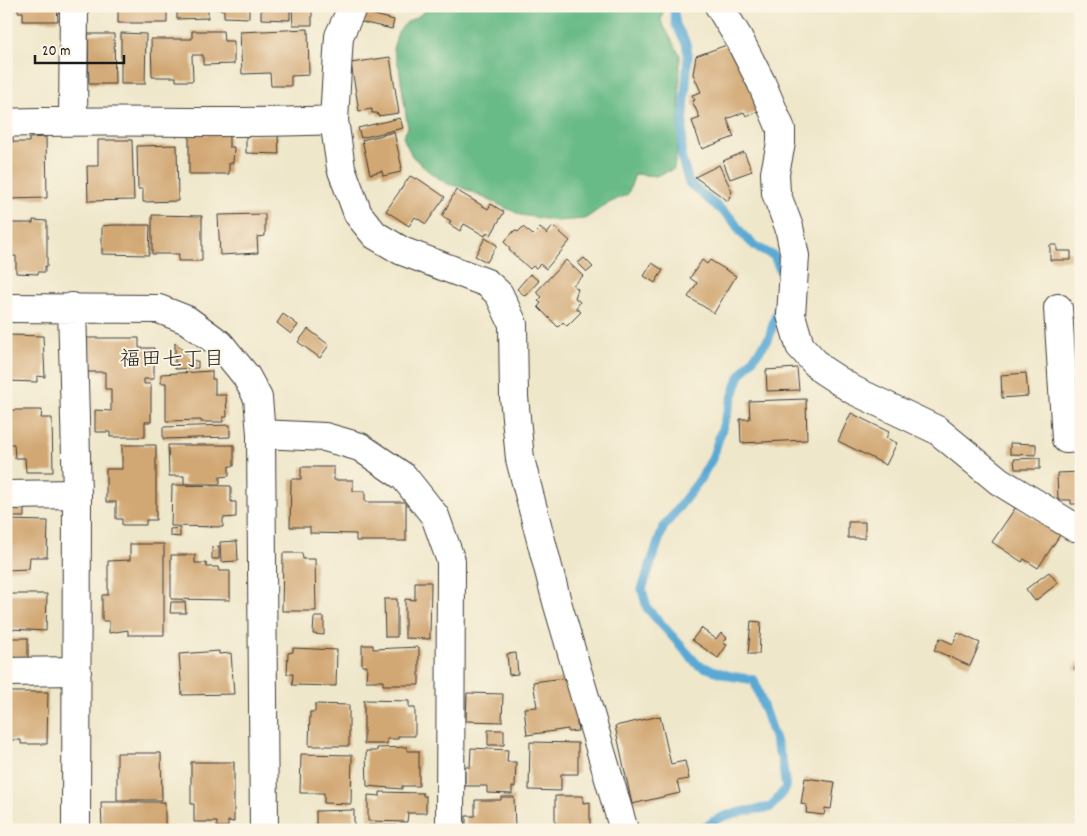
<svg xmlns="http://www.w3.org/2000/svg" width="1087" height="836" viewBox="0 0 1087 836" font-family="Dekko,'Klee One',sans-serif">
<rect width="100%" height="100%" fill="#fcf5e5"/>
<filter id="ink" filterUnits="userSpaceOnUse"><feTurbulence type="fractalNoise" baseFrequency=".02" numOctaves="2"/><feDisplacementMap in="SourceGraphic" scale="10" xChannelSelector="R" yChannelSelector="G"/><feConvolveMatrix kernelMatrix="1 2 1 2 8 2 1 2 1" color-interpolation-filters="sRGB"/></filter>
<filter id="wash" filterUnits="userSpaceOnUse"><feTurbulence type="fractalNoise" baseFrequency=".0096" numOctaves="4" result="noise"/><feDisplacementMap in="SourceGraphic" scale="20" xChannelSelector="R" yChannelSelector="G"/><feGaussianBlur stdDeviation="1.12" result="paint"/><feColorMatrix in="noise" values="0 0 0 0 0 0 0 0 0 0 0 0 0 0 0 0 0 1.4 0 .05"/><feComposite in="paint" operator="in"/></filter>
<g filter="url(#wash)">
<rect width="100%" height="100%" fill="#efe7ca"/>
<path fill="#67ba86" stroke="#426b51" d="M428 6H664L661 21 680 55 679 134 674 169 656 176 635 174 628 194 605 205 585 219 557 221 521 215 461 187 447 184 427 170 412 156 403 137 408 128 399 67 393 49 398 32 406 23 423 13Z"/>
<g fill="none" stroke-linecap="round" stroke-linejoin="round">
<path stroke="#5aa9d4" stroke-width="9" d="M673 6 676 25 686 43 688 55 681 156 689 183 732 219 742 234 755 246 774 256 784 279
M704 830C715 812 752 811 771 807L786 788 782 760 754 680 730 676 698 665 647 608 642 589 663 528 699 481 712 459 739 377 769 338 779 304"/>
</g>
<g id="blocks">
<path fill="#d1a773" d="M18 6H57L58 21H23V12H18Z
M118 6H167V23H118Z
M177 6H208V18L177 19Z
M215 6H249V18L224 17V10L215 9Z
M261 6H290V20L261 19Z
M297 6H312V25H293L292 8Z
M363 12 394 20 392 29 361 22Z
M308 29 309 75 291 76V86H271L270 73 242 74 240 32Z
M192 31H223L224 41H234V64L203 65V55H192L193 81H176V77H152L151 39H192Z
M121 33 146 34 145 84H121Z
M88 34H114L115 84H89Z
M735 42 763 109 746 116 744 112 727 119 734 137 702 149 692 121 700 118 692 101 695 100 692 95 701 92 693 74 696 56Z
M390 57 399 113 378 116 377 113H372V109L359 111 351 63Z
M400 118 403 128 361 138 358 128Z
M394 132 402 168H400L401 172 383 176 382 171 370 174 362 140Z
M189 134H229V147H234L233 163H229V174H189Z
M246 134 278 135 279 154 246 153Z
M46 137 47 198 10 199V192H6V138H13V142H29V138Z
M98 140H132L134 200 88 201 87 166H98Z
M177 145 178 201 143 202V189H138L137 146Z
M744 152 752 171 730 179 723 161Z
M719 165 732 191 728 201 695 177Z
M410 176 416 179 417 178 445 197 426 224 415 217 409 226 386 211Z
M456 190 488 209 491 204 504 212 491 235 487 232 485 236 464 224 460 231 449 224 451 221 442 216Z
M265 214V236L257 237 258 253 220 255 218 215Z
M152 215 202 216V261H178L179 254H152Z
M33 220 47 221V267L45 266V272H38V274L16 273V256H12V245H6V223H33Z
M112 225H150L149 255 102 254V226Z
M553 226 570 241 546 269 540 264 536 268 533 266 530 269 509 250 510 248 504 242 515 230 518 232 523 227 533 235 540 228 547 234Z
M485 238 497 245 487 262 475 256Z
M1050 245H1057V251H1071V260H1050Z
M584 258 593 267 587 272 578 263Z
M566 260 583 276 573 285 578 289 575 298 580 302 576 308 581 312 567 326 563 322 558 327 538 307 541 303 538 301 542 297 536 292Z
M702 260 707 264 710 260 736 276 714 313 688 297 697 283 690 278Z
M652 263 663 270 655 283 644 276Z
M530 274 539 281 525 296 517 289Z
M283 314 298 325 291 334 277 323Z
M308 329 329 345 320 358 298 342Z
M8 335 43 336 45 377 37 376V382L6 381V337Z
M87 338H139V348H154V379H144V384H151V422H145V437H110V432H95V410L111 411V389H105V372H87Z
M175 343 195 361H198V368L175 369Z
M797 368 799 390 767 391 766 370Z
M212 371V379H215V395H226L227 417H223V422H201V420L166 421V383H161V374Z
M1026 373 1028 396 1002 398 1001 375Z
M806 399 807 440 741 443 740 419H750L749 401Z
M6 410H42L41 418H52L53 472H26L25 458H15L14 444H6Z
M851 413 889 432 886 438 897 443 886 465 838 441Z
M230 425V437L163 439V427Z
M1010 443 1036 444V455L1010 454Z
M122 445H156V520H146V525H122V519H116V502H106V469H122Z
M168 445H234V466H229V476L220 477V484H184V476H169Z
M1040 458V469H1015L1014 459Z
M301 467H334V480H353V491H365V502H406V541H356V534L310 533V527H290L291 479H301Z
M1081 472V504H1071V500H1058L1057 473Z
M172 485 231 486V502H236V517L223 518V527L171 526Z
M1016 507 1060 535 1038 568 1024 559 1022 562 992 542Z
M10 509H24V517H10Z
M6 520 48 521 47 557H30L29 569 6 570Z
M848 522H865V538H848Z
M180 528V537L170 536V529Z
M237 541 238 561 221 562 220 542Z
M130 544H164V635H128V630L109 633V621H102V595H108V561L130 560Z
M219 546V559H212V547Z
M283 553H302L303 559H315L316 611H282Z
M171 555H195V563H206L207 567H218L219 571H230V600L171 599Z
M1049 572 1058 583 1035 601 1026 589Z
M415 582H431L430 639 405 638V599L415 600Z
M10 594H47L46 631 10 629Z
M384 599H397V637H385Z
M171 602H185L186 613H170Z
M314 617H324V635L313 634Z
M751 621 761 622 759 654H748Z
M701 628 716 639 721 633 727 638 723 643 727 645 718 658 692 640Z
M958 633 980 643 970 666 934 650 940 638 953 644Z
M8 638H28V659H8Z
M362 645H373V649L419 647V685H383V681H366L367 666H362Z
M293 648 337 650 336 686 292 685 293 674H287L288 653 293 652Z
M219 651V654L231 653 234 694 182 695 179 654Z
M516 653 518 674 509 675 507 654Z
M1081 656V673L1074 669Z
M564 678V681H571L578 731 568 732V729L527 735 524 708 537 707 533 682Z
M6 692H48L47 744H21V740H6Z
M467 693 503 694 502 722 466 721Z
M364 700 409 701V708H415V736H398V739H387V744H364Z
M315 704 349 705V746H309L310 712H315Z
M660 716 671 764 685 761 689 779 677 781 680 793 632 804 615 726Z
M488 730H504V745H488Z
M530 742 578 743V774H561V791L529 790Z
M407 747V751H419V786H402V789L367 786 366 751H377V748Z
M471 748 508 750 507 762H516L515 787H512V794L487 793V786H465V767H470Z
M117 753H161L162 800H117Z
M301 754 352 755 351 804 324 803V793H300Z
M191 762H234V822L228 821V827H217V822H194V804H191Z
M805 778 835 782 831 809 825 808 824 815 806 813 807 805 801 804Z
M380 792 423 793V796H426V813H408L407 822 368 821V795L380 796Z
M555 796H583V803L590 802V829L555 830Z
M501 797H514L515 830H466V816H475V800H501Z
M101 802H165V830H102Z
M354 810V830H316V811Z
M369 825 427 826V830H369Z"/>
</g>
</g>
<g filter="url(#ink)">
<use href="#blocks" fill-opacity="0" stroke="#3c3a36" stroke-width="1"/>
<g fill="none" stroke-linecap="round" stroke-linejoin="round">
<defs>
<path id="minor" d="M353 6 339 36 334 120 341 168 358 214 375 235 402 251 487 283 499 294 513 324 514 397 520 459 557 602 624 830
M719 6 738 37 761 82 781 129V143L775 173 776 193 789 227 795 256 791 315 800 346 821 369 853 390 937 430 999 481 1074 527 1081 528
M73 121 74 6
M6 123C116 119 225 125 334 120
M72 307 77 494 76 830
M6 308 159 309 187 320 220 344 246 376 258 398 261 434 264 830
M1058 308 1066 439 1081 438
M261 434 325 437 360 447 404 477 435 516 451 561 450 830
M6 495 77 494
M6 672 77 671"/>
</defs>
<use href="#minor" stroke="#3c3a36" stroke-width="30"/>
<use href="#minor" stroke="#fff" stroke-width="28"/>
</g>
</g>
<g text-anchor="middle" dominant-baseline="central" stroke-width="4" stroke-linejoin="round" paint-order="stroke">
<g font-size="21" fill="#1c1c1c" stroke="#fcf5e5">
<text x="172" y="361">福田七丁目</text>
</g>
</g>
<rect width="1087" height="836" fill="none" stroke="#fcf5e5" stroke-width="25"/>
<path d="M35 55v8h89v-8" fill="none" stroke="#1c1c1c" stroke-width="2.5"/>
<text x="42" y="55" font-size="15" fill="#1c1c1c" stroke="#fcf5e5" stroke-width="4" paint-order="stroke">20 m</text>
</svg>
